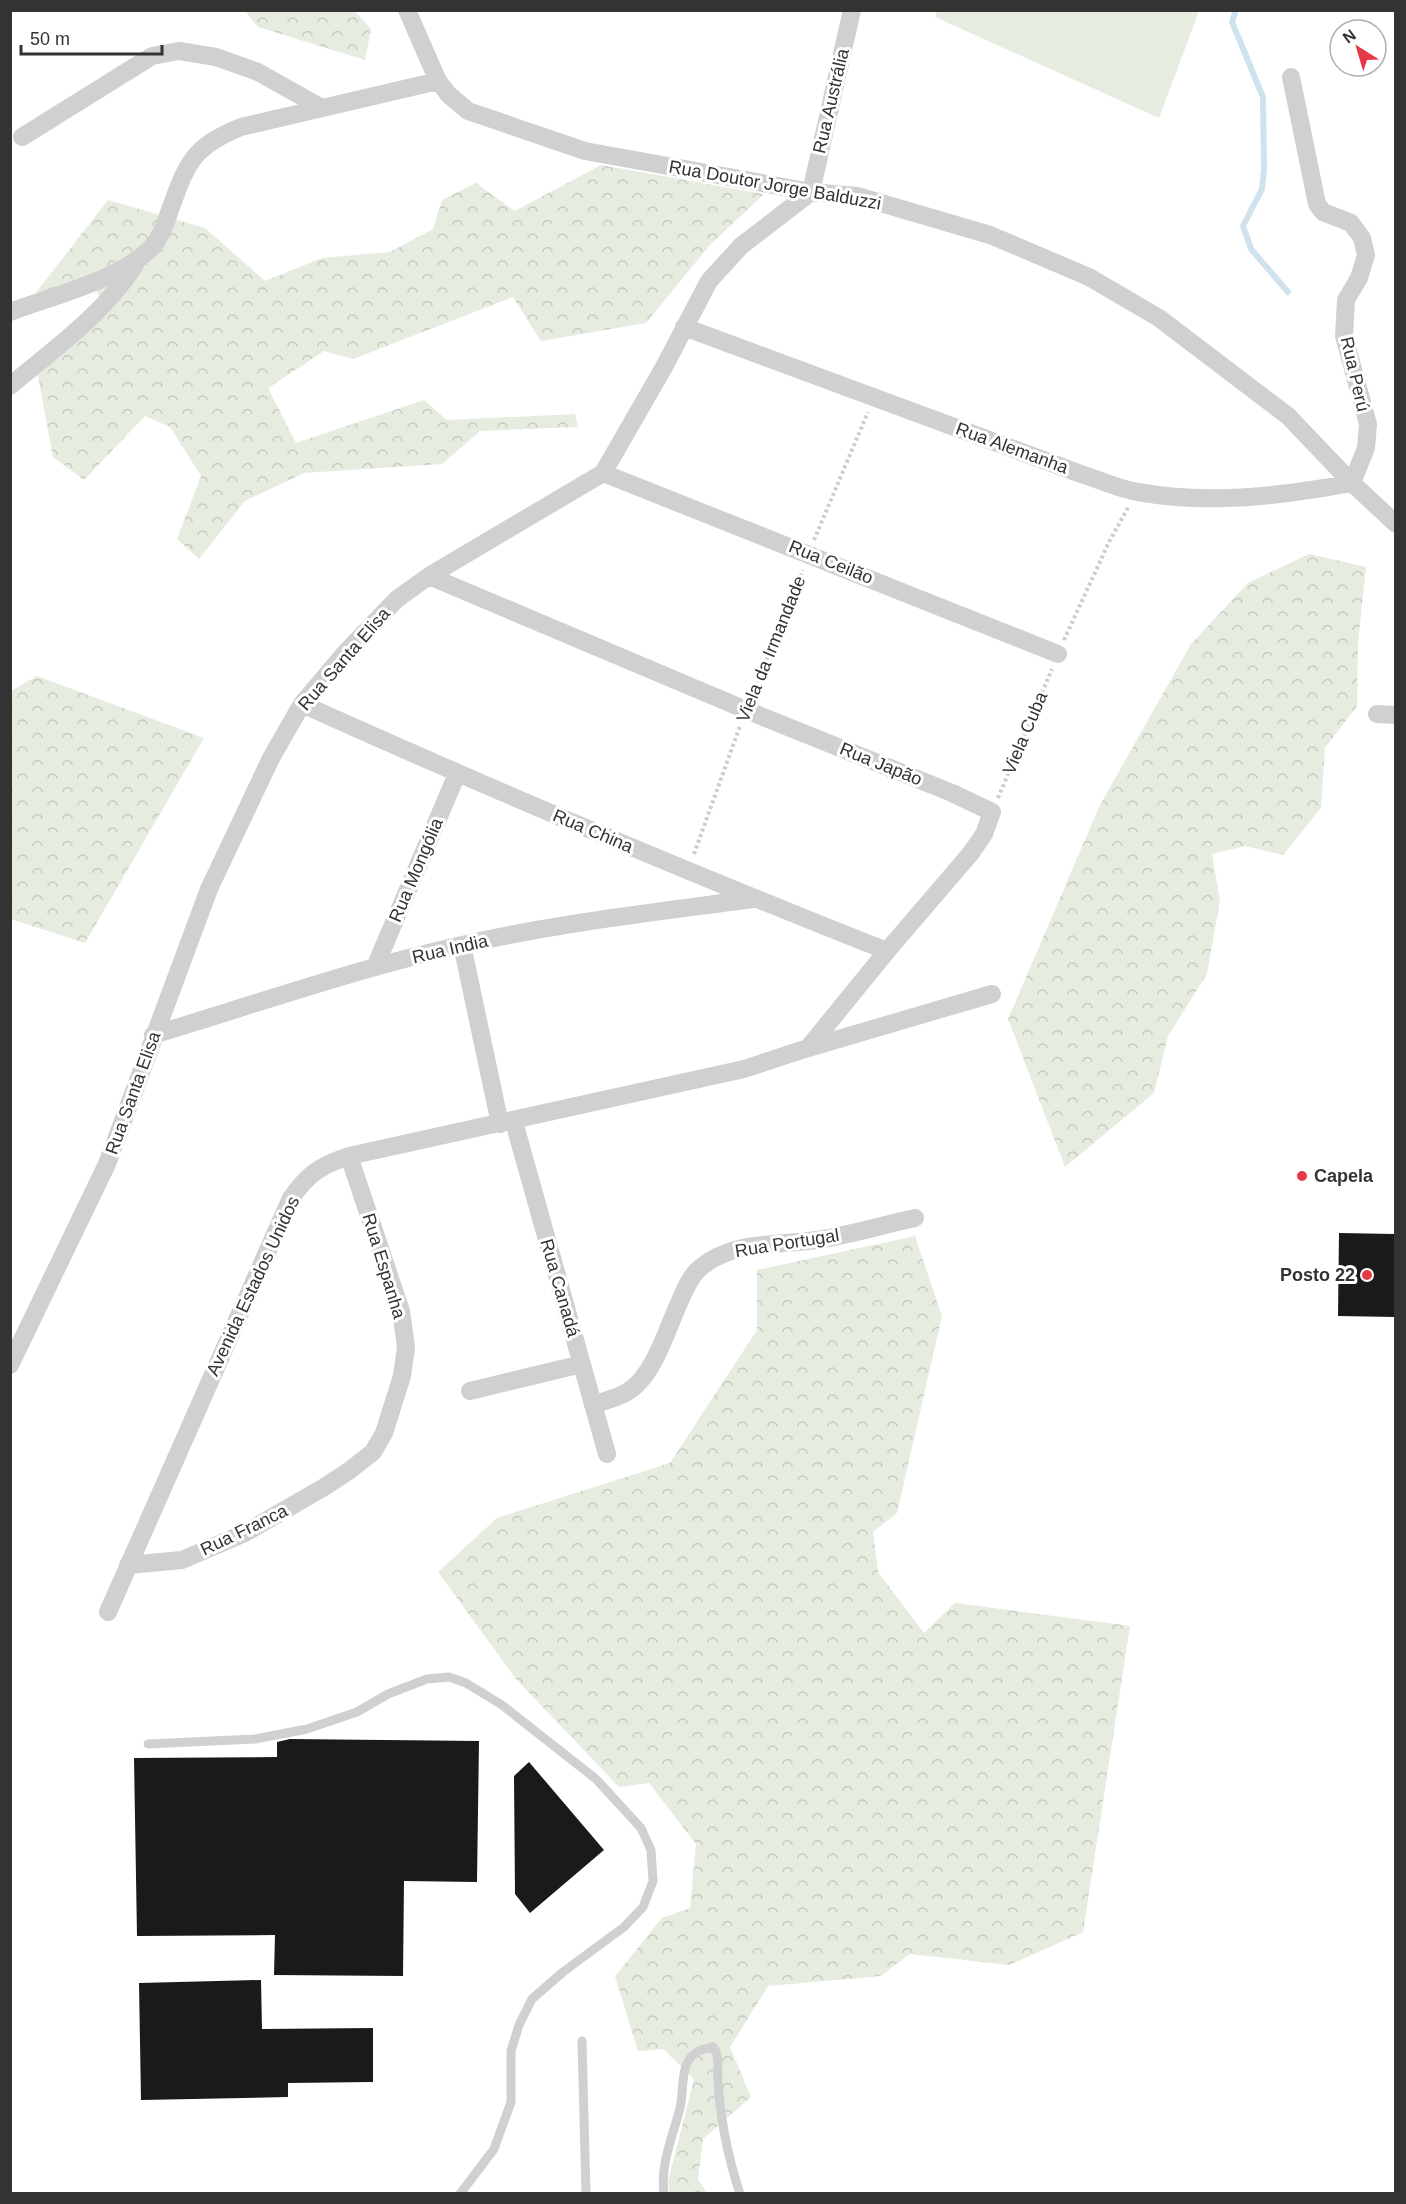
<svg xmlns="http://www.w3.org/2000/svg" width="1406" height="2204" viewBox="0 0 1406 2204" font-family="Helvetica,sans-serif">
<defs>
<pattern id="forest-crowns" width="20" height="18" patternUnits="userSpaceOnUse" patternTransform="scale(1.5)"><rect width="20" height="18" fill="#e6ecdf"/><path d="M2 6a3 3 0 1 1 6 0M12 15a3 3 0 1 1 6 0" fill="none" stroke="#c6cbc0"/></pattern>
</defs>
<rect width="100%" height="100%" fill="#fff"/>
<path fill="url(#forest-crowns)" d="M245 11H355L371 29 365 60 258 27Z
M601 165 764 194 709 246 646 323 541 341 513 297 353 359 324 351 268 388 296 443 424 400 447 420 575 414 578 427 480 431 442 464 304 473 245 501 199 559 177 539 201 476 170 427 145 416 84 480 53 457 37 371 107 311 90 278 31 299 108 200 205 228 265 281 322 258 390 252 433 229 442 200 476 183 515 211Z
M1309 554 1366 567 1358 643 1357 706 1325 748 1321 808 1283 855 1245 846 1212 854 1220 901 1207 974 1168 1036 1154 1093 1065 1167 1008 1019 1100 805 1191 644 1248 583Z
M37 676 204 738 85 943 11 919V691Z
M915 1236 942 1316 897 1513 873 1532 878 1572 924 1633 955 1603 1130 1626 1083 1932 1009 1965 910 1954 881 1976 768 1986 730 2047 751 2097 703 2139 698 2179 707 2193H670L668 2182 694 2079 663 2049 638 2051 615 1976 662 1918 690 1908 696 1844 649 1783 619 1787 516 1679 438 1572 497 1518 670 1463 757 1330V1270Z"/>
<path fill="#e6ecdf" d="M938 10H1199V11L1159 118 935 17Z"/>
<g fill="none" stroke-linecap="round" stroke-linejoin="round">
<path stroke="#cfe2ee" stroke-width="6" d="M1236 10 1232 22 1263 97 1264 169 1262 189 1243 226 1251 249 1288 292"/>
</g>
<path fill="#1a1a1a" d="M1339 1233 1395 1234V1317L1338 1316Z
M290 1739 479 1741 477 1882 404 1881 403 1976 274 1975 275 1935 137 1936 134 1758 277 1757V1742Z
M529 1762 604 1850 530 1913 515 1894 514 1776Z
M261 1980 262 2029 373 2028V2082L288 2083V2097L141 2100 139 1983Z"/>
<g fill="none" stroke-linecap="round" stroke-linejoin="round">
<path stroke="#cdcdcd" stroke-width="4" stroke-dasharray="3 3" stroke-linecap="butt" d="M814 540 868 412
M1064 640 1109 542 1129 506
M753 693 803 570
M998 798 1052 669
M694 854 740 726"/>
<path stroke="#d0d0d0" stroke-width="9" d="M148 1744 255 1739 307 1729 357 1712 388 1694 427 1679 449 1677 466 1683 502 1705 596 1779 641 1828 651 1850 653 1881 643 1907 624 1927 563 1972 532 1999 519 2025 511 2051V2102L494 2149 460 2194
M582 2041 586 2194
M664 2194C660 2163 673 2136 680 2108 684 2092 680 2067 693 2055 699 2049 707 2048 714 2048 720 2057 717 2069 718 2080 720 2119 728 2157 740 2194"/>
<path stroke="#d0d0d0" stroke-width="18" d="M407 10 438 81 449 95 468 111 585 151 811 192 857 196 990 235 1089 277 1159 318 1288 416 1352 483 1396 524
M22 137 152 56 179 51 216 57 258 72 322 108
M811 192 852 10
M10 312C52 296 122 279 152 247 161 237 166 223 170 210 187 163 192 147 241 127L438 81
M684 327 1081 474C1100 480 1119 489 1138 492 1210 505 1281 496 1352 483L1366 448 1368 424 1344 336 1346 300 1359 278 1366 255 1362 238 1351 223 1323 212 1317 204 1291 77
M10 386C55 348 103 315 135 265
M603 473 1058 654
M302 704C495 791 690 873 887 951
M1377 714 1396 715
M462 945 500 1124
M375 967 457 774
M153 1035C256 1004 358 968 462 945 558 923 656 912 753 899
M808 1048 992 994
M514 1122 607 1454
M10 1365 107 1164 209 889 271 758 302 704 345 653 397 599 429 576 603 473 664 367 709 281 741 246 811 192
M470 1391 582 1364
M593 1405C604 1401 617 1398 627 1392 653 1378 667 1329 679 1303 684 1292 690 1276 700 1268 733 1240 777 1246 817 1240 850 1235 883 1225 915 1218
M128 1565 182 1560 245 1533 326 1486 350 1470 373 1452 384 1433 402 1376 406 1347 401 1311 349 1156
M108 1612 291 1198C309 1173 320 1166 349 1156L744 1069 808 1048 887 951 971 853 984 834 992 812 952 793 746 710 429 576"/>
</g>
<g fill="#e63946" stroke="#fff" stroke-width="2">
<circle cx="1302" cy="1176" r="6"/>
<circle cx="1367" cy="1275" r="6"/>
</g>
<g text-anchor="middle" dominant-baseline="central" stroke-width="6" stroke-linejoin="round" paint-order="stroke">
<g font-size="18" fill="#333" stroke="#fff">
<text transform="translate(831 101) rotate(-77)">Rua Austrália</text>
<text transform="translate(775 185) rotate(10)">Rua Doutor Jorge Balduzzi</text>
<text transform="translate(1355 374) rotate(77)">Rua Perú</text>
<text transform="translate(1012 448) rotate(20)">Rua Alemanha</text>
<text transform="translate(831 562) rotate(22)">Rua Ceilão</text>
<text transform="translate(771 649) rotate(-68)">Viela da Irmandade</text>
<text transform="translate(344 659) rotate(-49)">Rua Santa Elisa</text>
<text transform="translate(1025 733) rotate(-67)">Viela Cuba</text>
<text transform="translate(881 764) rotate(22)">Rua Japão</text>
<text transform="translate(593 831) rotate(23)">Rua China</text>
<text transform="translate(416 870) rotate(-67)">Rua Mongólia</text>
<text transform="translate(450 949) rotate(-13)">Rua India</text>
<text transform="translate(133 1093) rotate(-70)">Rua Santa Elisa</text>
<text transform="translate(787 1243) rotate(-9)">Rua Portugal</text>
<text transform="translate(384 1266) rotate(73)">Rua Espanha</text>
<text transform="translate(253 1286) rotate(-65)">Avenida Estados Unidos</text>
<text transform="translate(560 1288) rotate(74)">Rua Canadá</text>
<text transform="translate(244 1530) rotate(-26)">Rua Franca</text>
</g>
<g font-size="18" font-weight="bold" fill="#333" stroke="#fff" text-anchor="start">
<text x="1314" y="1176">Capela</text>
<text x="1355" y="1275" text-anchor="end">Posto 22</text>
</g>
</g>
<rect width="1406" height="2204" fill="none" stroke="#333333" stroke-width="24"/>
<g transform="translate(1358 48) rotate(323)"><circle r="28" fill="#ffffff" stroke="#adadad" stroke-width="1.5"/>
<path d="M0-4.5L10 22L0 15L-10 22Z" fill="#e63946"/>
<text y="-9" font-size="16" font-weight="bold" text-anchor="middle" fill="#333333">N</text>
</g>
<path d="M21 45v9h141v-9" fill="none" stroke="#333333" stroke-width="3"/>
<text x="30" y="45" font-size="18" fill="#333333" stroke="#ffffff" stroke-width="4.5" paint-order="stroke">50 m</text>
</svg>
